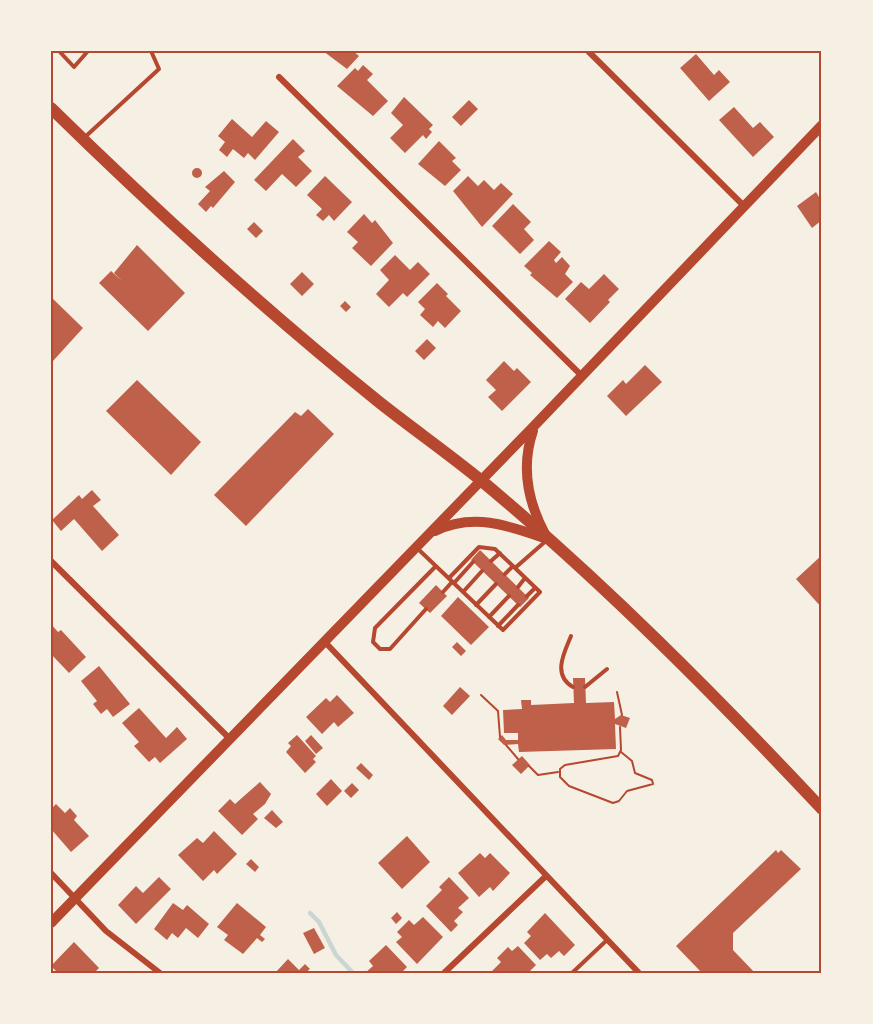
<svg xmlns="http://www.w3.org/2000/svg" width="873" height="1024" viewBox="0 0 873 1024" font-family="'DejaVu Sans',sans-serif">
<rect width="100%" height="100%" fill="#f6efe4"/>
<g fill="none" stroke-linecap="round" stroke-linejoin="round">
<path stroke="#c9d6d2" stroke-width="4.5" d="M310 913 319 922 336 955 353 973"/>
</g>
<path fill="#bf614a" d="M323 51H353L359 56 347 69Z
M696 54 714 75 719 70 730 82 709 101 680 68Z
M363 65 373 74 367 80 388 101 373 116 337 86 355 68 358 71Z
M404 97 433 125 429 129 432 132 426 139 423 135 405 153 390 138 403 125 391 113Z
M469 100 478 109 461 126 452 117Z
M734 107 753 128 760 122 774 137 753 157 719 120Z
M232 119 252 137 266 121 279 132 255 160 248 153 244 158 233 149 227 157 219 150 225 142 218 136Z
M293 139 305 151 298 157 312 171 296 187 282 174 266 191 254 180Z
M439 141 456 158 452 161 461 170 445 186 418 164Z
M192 173a5 5 0 1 1 10 0a5 5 0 1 1-10 0Z
M224 171 235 182 213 208 211 206 206 212 198 204 210 191 205 187Z
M325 176 352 202 334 221 329 215 323 221 316 215 322 209 307 195Z
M468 176 478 186 484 180 494 190 501 183 513 194 482 227 453 191Z
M816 192 822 202V220L812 228 797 206Z
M513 204 531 222 524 229 534 240 520 254 492 226Z
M364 214 372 223 375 220 393 243 371 266 352 248 358 242 347 232Z
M254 222 263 231 256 238 247 229Z
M549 241 561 252 554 260 556 263 562 257 570 266 565 274 573 282 557 298 530 275 532 273 524 266Z
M137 245 185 293 148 331 99 283 111 271 122 281 114 273Z
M395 255 410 270 418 262 430 274 407 297 403 293 389 307 376 294 389 280 380 270Z
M302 272 314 284 302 296 290 284Z
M604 274 619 289 608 300 610 302 590 323 565 299 581 282 589 289Z
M437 283 448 294 446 296 461 311 445 328 438 321 433 327 420 315 425 309 418 302Z
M51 297 83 328 53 361 51 359Z
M345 301 351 307 346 312 340 306Z
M427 339 436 348 424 360 415 351Z
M504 361 514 371 517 368 531 382 502 411 488 397 496 390 486 380Z
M645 365 662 382 626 416 607 396 623 380 626 384Z
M137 380 201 442 171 475 106 411Z
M308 409 334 434 246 526 214 495 295 412 301 416Z
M92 490 101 500 93 506 119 535 102 551 74 519 61 531 52 520 79 495 82 499Z
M480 550 529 598 520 607 471 560Z
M822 555V608L796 579Z
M436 585 447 596 430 613 419 603Z
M458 597 489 627 471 645 441 616Z
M51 624 58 632 61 630 86 657 69 673 51 654Z
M457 642 466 651 461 656 452 647Z
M99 666 130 704 113 717 107 709 101 714 93 704 97 701 81 681Z
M573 678H585L586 703 614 702 615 719 621 715 630 718 626 728 615 724 616 749 519 752 518 744 504 745 498 739 502 735 506 740H518V733H504L503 710 522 709 521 700H531V705L574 703Z
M460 687 470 696 452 715 443 706Z
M337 695 354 713 338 727 334 722 322 734 306 717 326 698 330 702Z
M139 708 166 738 177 727 187 739 160 763 155 757 149 762 134 746 139 742 122 723Z
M297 735 316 756 313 759 316 762 305 773 286 752 291 746 288 743Z
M311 735 323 748 316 754 305 741Z
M522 756 530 765 521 774 512 765Z
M361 763 373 775 369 780 356 768Z
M331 779 342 791 327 806 316 794Z
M260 782 271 794 265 804 253 814 258 819 242 835 218 811 230 799 235 804Z
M352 783 359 790 351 798 344 791Z
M56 804 65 813 70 808 77 816 74 820 89 836 71 852 51 829V809Z
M272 810 283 822 276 828 264 818Z
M214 831 237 854 217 874 214 870 203 881 178 855 197 838 203 843Z
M407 836 430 862 402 889 378 863Z
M776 850 778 853 781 850 801 869 733 933V950L755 973H702L676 946Z
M480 853 485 858 490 853 510 873 493 891 490 887 479 897 458 873Z
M251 859 259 867 255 872 246 864Z
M159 877 171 889 136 924 118 905 136 886 143 893Z
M449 877 469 898 458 908 463 912 454 921 458 925 451 932 426 906 442 890 439 887Z
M173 903 183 910 187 905 209 924 198 938 186 928 178 938 172 933 167 940 154 929Z
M237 903 266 927 260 935 265 939 262 942 257 938 243 954 224 940 228 935 217 927Z
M397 912 402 918 396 924 391 918Z
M545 913 575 945 564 956 559 951 551 958 547 954 540 960 524 943 531 936 527 932Z
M423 917 443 937 417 964 396 942 402 937 397 932 409 920 414 925Z
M314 928 325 948 314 954 303 933Z
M74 942 99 968 94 973H58L51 966Z
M386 945 407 967 401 973H365L373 966 369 961Z
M518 946 536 965 528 973H494L492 971 501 962 497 958 508 947 512 951Z
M288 959 299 970 305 964 310 969 305 973H275Z"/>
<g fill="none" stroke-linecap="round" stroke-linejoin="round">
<path stroke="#b5482f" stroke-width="2" d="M617 692 622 715
M481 695 498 711 500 737
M620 727 621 750 618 756 565 765 560 769V777L569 786 613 803 619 801 627 791 653 784 652 780 635 773 632 761 621 752
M506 745 518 759
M529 766 538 775 558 772"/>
<path stroke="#b5482f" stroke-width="4" d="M59 51 74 67 88 51
M85 137 159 69 151 51
M418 549 503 630 540 592 515 568 547 540
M491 561 500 553
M505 574 513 566
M449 578 479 547 495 549 515 568
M454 583 473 562
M518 587 525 578
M443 592 452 582
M463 592 482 571
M527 596 535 588
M476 605 496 584
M426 609 390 649H380L373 642 375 628 436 566
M489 617 509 596
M498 626 518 605
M571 636C564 653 552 675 573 687
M585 687 607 669
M572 973 607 940"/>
<path stroke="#b5482f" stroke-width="6" d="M588 51 745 207
M279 77 582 376
M51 561 229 738
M324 641 639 973
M51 873 106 931 160 973
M444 973 546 876"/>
<path stroke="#b5482f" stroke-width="10" d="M533 431C521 466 528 502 545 534
M435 531C474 512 510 526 547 539
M51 923 535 425 822 125"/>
<path stroke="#b5482f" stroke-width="12" d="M51 108C156 211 265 310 379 402 413 429 449 454 483 482 603 582 715 695 822 809"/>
</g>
<rect width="873" height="1024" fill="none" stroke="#f6efe4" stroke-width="105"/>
<rect x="52" y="52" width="768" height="920" fill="none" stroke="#b5482f" stroke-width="2"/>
</svg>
